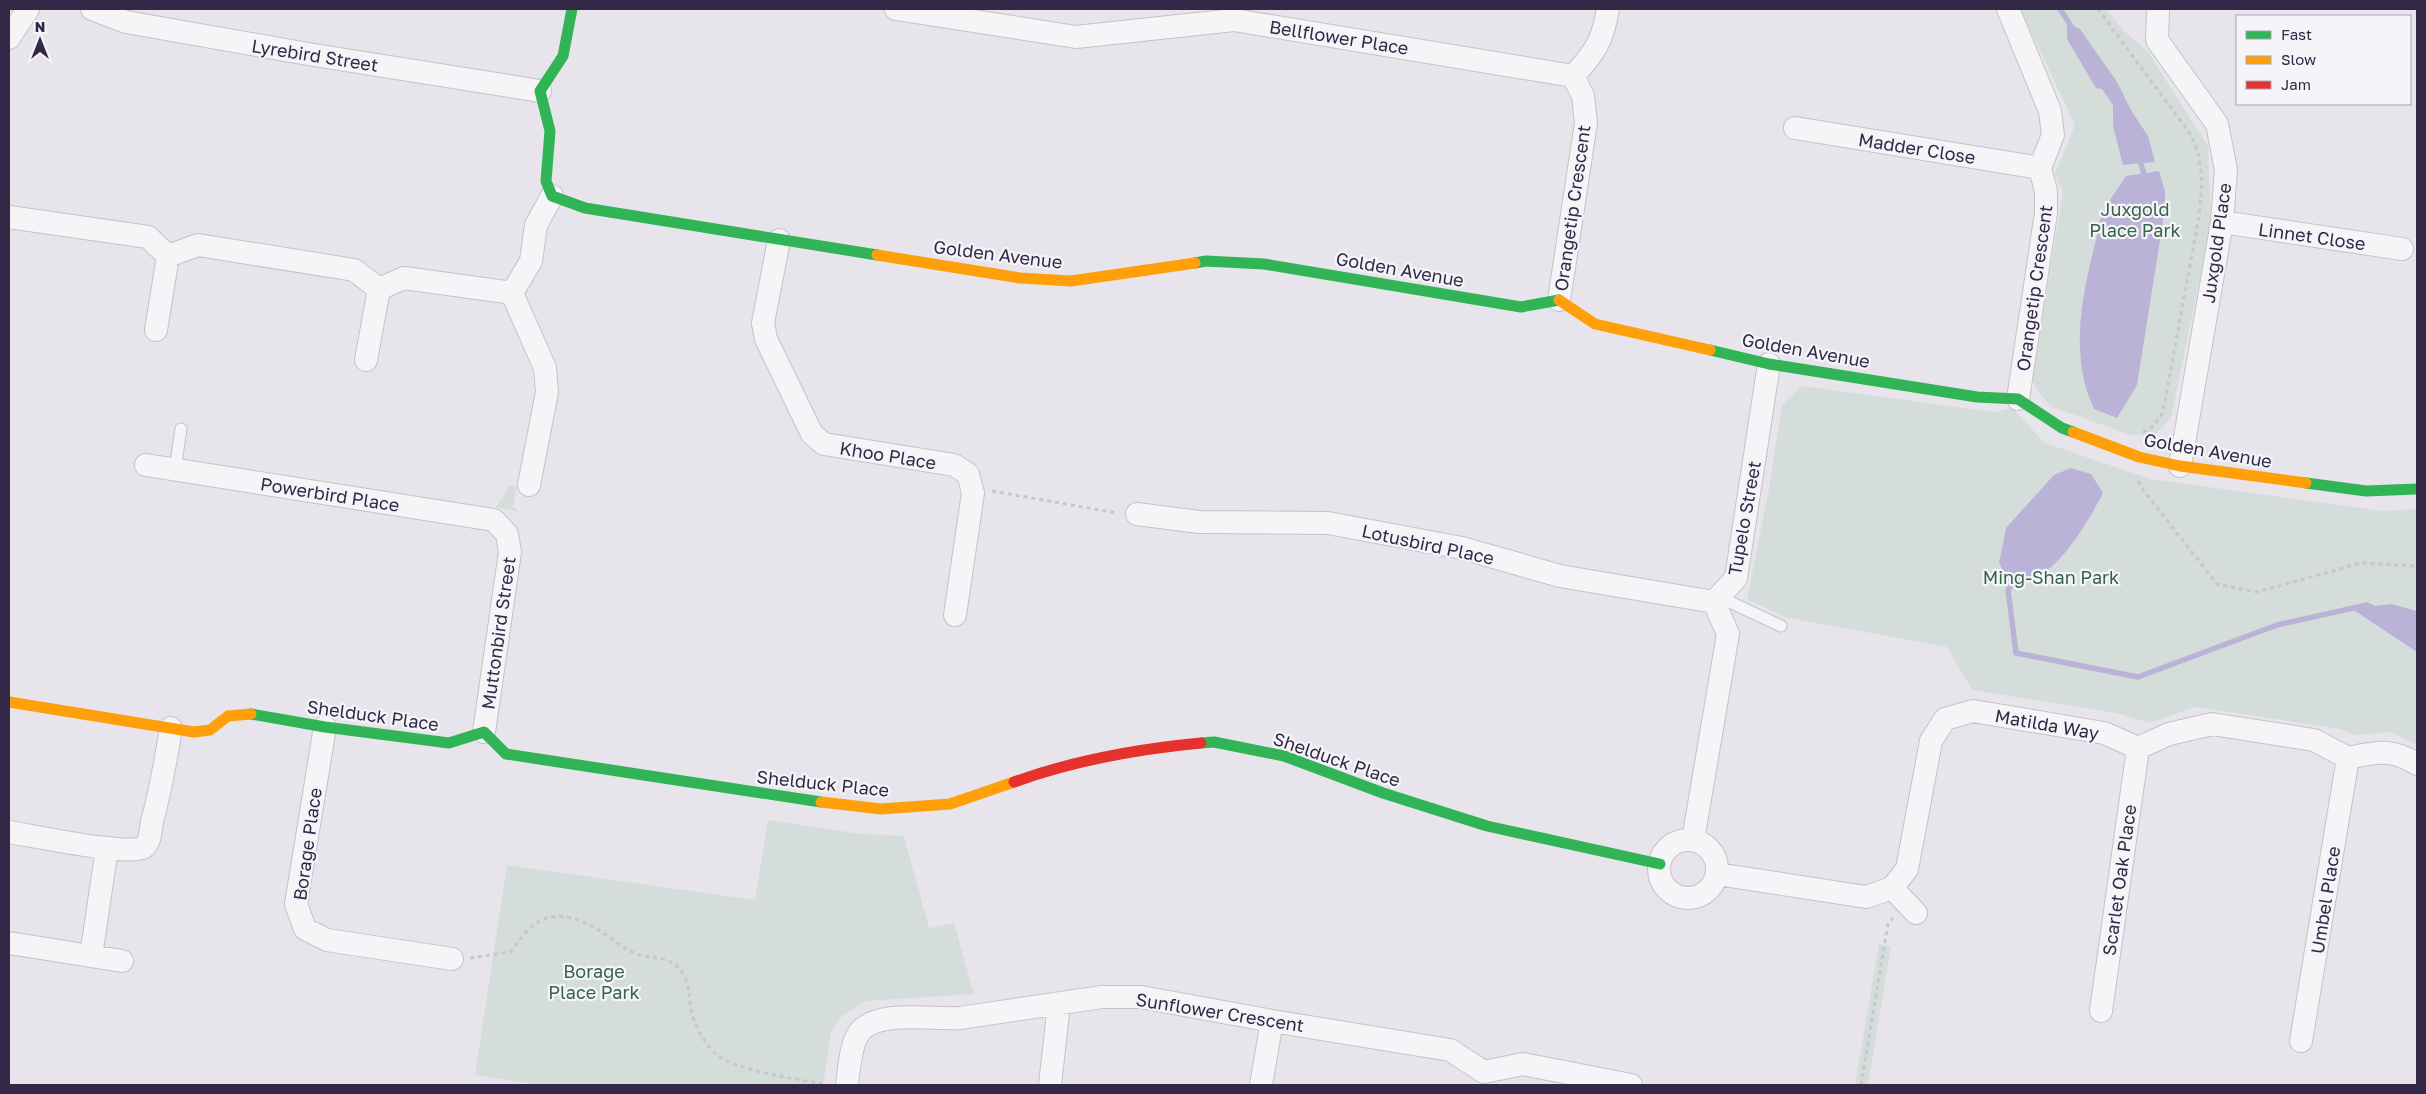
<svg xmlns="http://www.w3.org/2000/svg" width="2426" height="1094" viewBox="0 0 2426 1094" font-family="'Golos Text',sans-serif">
<rect width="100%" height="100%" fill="#e7e5eb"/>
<path fill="#d4ddda" d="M2020 9H2106L2123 30 2148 52 2208 146 2211 223 2171 418 2155 435H2131L2052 407 2038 392 2032 378 2063 193 2055 173 2075 125Z
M1802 386 1994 412 2012 408 2045 443 2151 479 2382 511 2417 509V745L2391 732 2355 735 2340 729 2195 707 2150 723 2116 713 1972 690 1947 647 1784 617 1747 599 1769 489 1782 405Z
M508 485 517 487 513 507 519 512 496 507 505 495Z
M768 820 861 834 904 836 929 928 954 923 974 994 865 1001 840 1018 831 1033 823 1085H539L475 1075 507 865 755 900Z
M1879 944 1891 946 1868 1085H1855Z"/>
<path fill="#bab2d7" d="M2067 24 2080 29 2117 82 2131 110 2148 136 2155 162 2123 165 2113 126V105L2102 89 2096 88 2067 39Z
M2159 171 2165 191V209L2137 385 2117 418 2094 409C2070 358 2081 300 2094 248 2097 238 2098 225 2102 215 2108 201 2118 189 2126 176Z
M2071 468 2091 474 2103 493C2090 518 2067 558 2042 574 2033 580 2019 581 2008 581L1999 563 2006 528 2054 475Z
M2391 604 2417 611V652L2352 609Z"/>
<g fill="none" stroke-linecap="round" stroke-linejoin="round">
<path stroke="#bab2d7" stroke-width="5.5" d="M2060 9 2075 32
M2139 158 2146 180
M2017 576 2008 590 2016 653 2138 677 2277 625 2367 605 2377 610"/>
<defs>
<path id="lane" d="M175 469 181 429
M1714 602H1730L1781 626"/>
<path id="street" d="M92 9 126 22 314 55 540 91
M896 9 1076 37 1234 20 1573 76
M2008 9 2050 111 2053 135 2040 168 2046 191V213L2018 399
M2158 9 2157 40 2217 124 2226 170 2222 222 2180 466
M9 38 28 9
M1795 128 2040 168
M9 217 148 237 168 256 198 245 354 270 379 289 404 278 512 293
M2222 222 2402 249
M779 240 763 323 766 339 812 434 824 444 954 465 968 474 973 493 955 615
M1559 300 1586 123 1583 96 1573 76C1595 53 1603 40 1608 9
M156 330 168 256
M366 360 379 289
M146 465 494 520 507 534 510 552 484 732
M529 485 547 392 545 368 512 293 531 261 536 225 552 196
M1137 514 1199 522 1328 523 1462 548 1560 576 1714 602
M325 727 296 904 305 929 327 940 452 959
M2348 758C2377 752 2391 748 2417 764
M9 832C29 835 132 857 144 847 152 840 150 827 153 818 161 788 166 759 171 728
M1693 840 1728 634 1714 602 1736 578 1769 364
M1659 869a29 29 0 1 1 58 0a29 29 0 1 1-58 0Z
M1717 874 1866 897 1892 888 1907 869 1931 741 1945 719 1973 711 2104 733 2138 748 2169 734 2212 724 2314 740 2348 758
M1892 888 1916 913
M9 943 122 961
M91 956 107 848
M2101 1011 2138 748
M2301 1041 2348 758
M847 1085C849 1069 850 1050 857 1036 871 1008 934 1020 960 1018L1102 997H1141L1272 1021 1450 1050 1484 1072 1523 1064 1631 1085
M1050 1085 1059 1004
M1261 1085 1272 1021"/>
</defs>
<use href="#lane" stroke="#c4c2c9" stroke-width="13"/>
<use href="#street" stroke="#c4c2c9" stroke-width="24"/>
<path stroke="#c8c6cd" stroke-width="3" stroke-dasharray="4 4" stroke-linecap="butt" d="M2098 9 2191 135 2199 156 2202 182 2199 216 2163 412 2154 426 2142 433
M2139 481 2140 486 2217 584 2257 592 2361 563 2417 566
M992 491 1117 513
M470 958 510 952C517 944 523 935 530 928 553 906 583 919 606 935 616 942 627 951 639 955 657 960 672 954 684 976 691 988 688 1001 692 1013 695 1026 705 1044 715 1053 734 1071 799 1079 827 1085
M1861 1085 1888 924 1893 918"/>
<use href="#lane" stroke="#f5f5f7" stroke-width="11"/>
<use href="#street" stroke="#f5f5f7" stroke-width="22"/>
<path stroke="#30b455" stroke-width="11" d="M572 9 563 56 540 91 550 131 546 181 552 196 585 208 877 255
M1195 263 1206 261 1264 264 1521 307 1559 300
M1710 350 1769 364 1977 397 2018 399 2062 428 2073 432
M2306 483 2366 491 2417 489
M251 714 325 727 449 743 484 732 506 754 821 802
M1201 743 1214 742 1284 756 1383 793 1487 826 1660 864"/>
<path stroke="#ff9f0a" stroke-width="11" d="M877 255 1020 278 1071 281 1195 263
M1559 300 1595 324 1710 350
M2073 432 2139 457 2180 466 2306 483
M9 702 194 732 210 730 228 716 251 714
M821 802 881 809 950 804 1014 782"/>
<path stroke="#e5322d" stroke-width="11" d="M1014 782C1075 760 1137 749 1201 743"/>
</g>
<g text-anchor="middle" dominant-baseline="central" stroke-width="4.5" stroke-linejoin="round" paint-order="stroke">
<g font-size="18" fill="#332947" stroke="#f5f4f9">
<text transform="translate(1339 37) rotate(9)">Bellflower Place</text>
<text transform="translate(315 55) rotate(9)">Lyrebird Street</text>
<text transform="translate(1917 148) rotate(9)">Madder Close</text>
<text transform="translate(1572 208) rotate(-82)">Orangetip Crescent</text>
<text transform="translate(2312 236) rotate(8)">Linnet Close</text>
<text transform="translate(2216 243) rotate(-82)">Juxgold Place</text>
<text transform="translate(998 254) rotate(7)">Golden Avenue</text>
<text transform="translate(1400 269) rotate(10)">Golden Avenue</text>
<text transform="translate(2034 288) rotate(-82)">Orangetip Crescent</text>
<text transform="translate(1806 350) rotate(10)">Golden Avenue</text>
<text transform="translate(2208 450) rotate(10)">Golden Avenue</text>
<text transform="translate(888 455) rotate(9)">Khoo Place</text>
<text transform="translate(330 494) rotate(9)">Powerbird Place</text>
<text transform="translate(1744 518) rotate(-80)">Tupelo Street</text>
<text transform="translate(1428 544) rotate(12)">Lotusbird Place</text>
<text transform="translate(498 633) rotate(-82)">Muttonbird Street</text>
<text transform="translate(373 715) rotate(8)">Shelduck Place</text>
<text transform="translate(2047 724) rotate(10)">Matilda Way</text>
<text transform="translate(1337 759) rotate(19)">Shelduck Place</text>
<text transform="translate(823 783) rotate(6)">Shelduck Place</text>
<text transform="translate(307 844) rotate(-82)">Borage Place</text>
<text transform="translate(2119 880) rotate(-82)">Scarlet Oak Place</text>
<text transform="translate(2325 900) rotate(-81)">Umbel Place</text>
<text transform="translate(1220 1012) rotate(9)">Sunflower Crescent</text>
</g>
<g font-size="18" fill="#35644c" stroke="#f5f4f9">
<text x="2135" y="209">Juxgold<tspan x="2135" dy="21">Place Park</tspan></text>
<text x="2051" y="577">Ming-Shan Park</text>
<text x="594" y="971">Borage<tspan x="594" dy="21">Place Park</tspan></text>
</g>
</g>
<rect width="2426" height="1094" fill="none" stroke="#332947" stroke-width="20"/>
<rect x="2236" y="15" width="175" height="90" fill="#f5f4f9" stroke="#a7a3b2"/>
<rect x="2246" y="31" width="25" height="8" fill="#30b455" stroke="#a7a3b2"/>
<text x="2281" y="40" font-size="15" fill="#332947">Fast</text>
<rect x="2246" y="56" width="25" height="8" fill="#ff9f0a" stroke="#a7a3b2"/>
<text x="2281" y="65" font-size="15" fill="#332947">Slow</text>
<rect x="2246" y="81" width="25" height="8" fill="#e5322d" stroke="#a7a3b2"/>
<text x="2281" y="90" font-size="15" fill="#332947">Jam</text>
<g transform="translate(40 40)" stroke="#f5f4f9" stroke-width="4" paint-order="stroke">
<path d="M0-4L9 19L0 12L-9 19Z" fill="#332947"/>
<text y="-8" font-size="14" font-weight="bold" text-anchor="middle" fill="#332947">N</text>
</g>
</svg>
